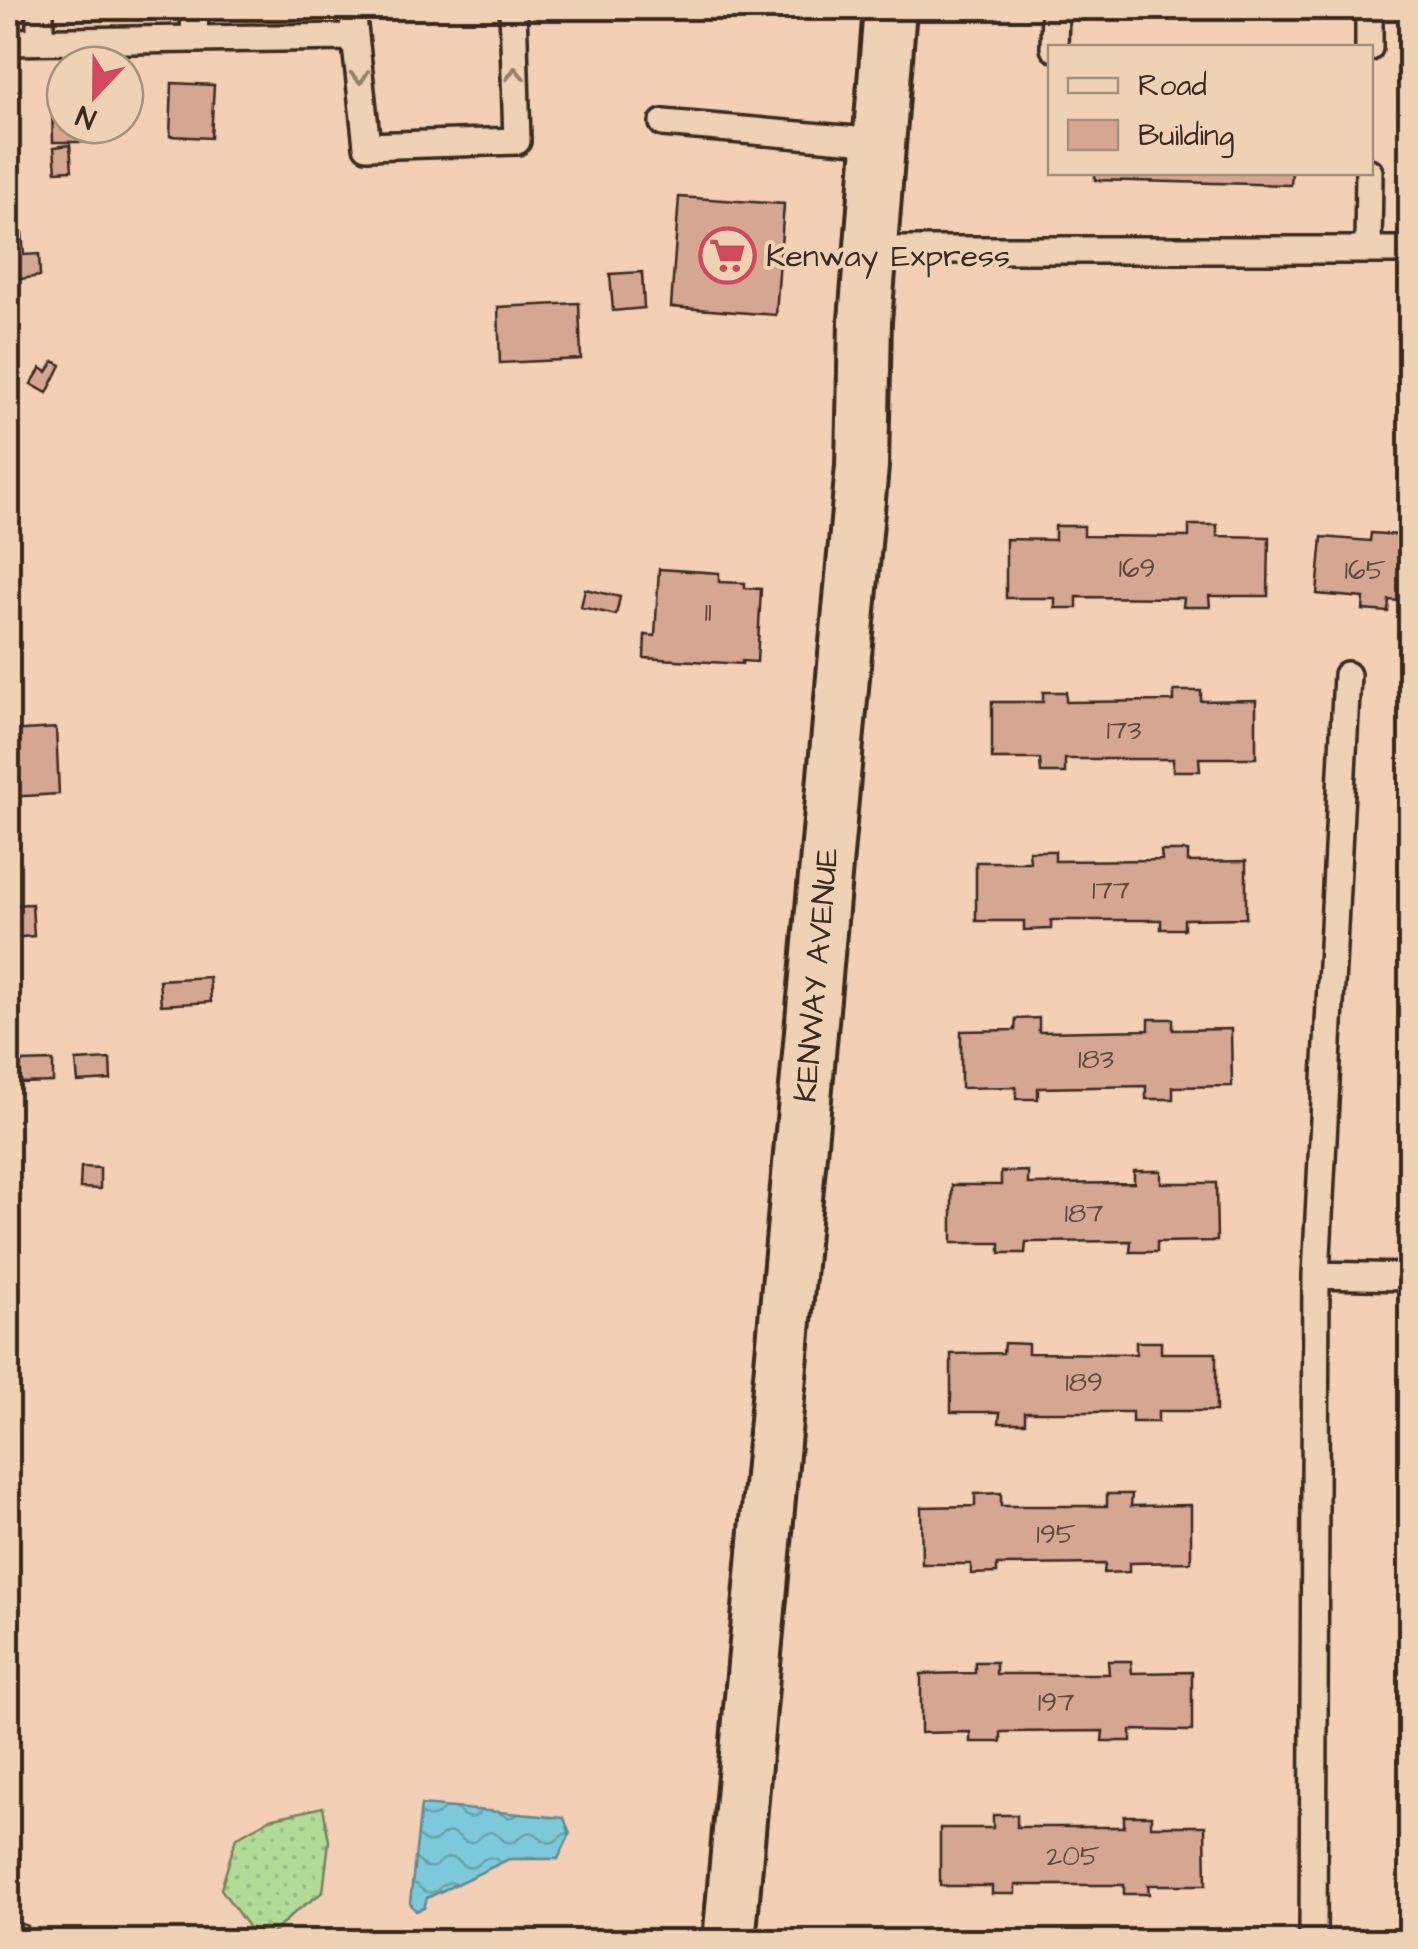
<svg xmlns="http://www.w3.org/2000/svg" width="1418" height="1949" viewBox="0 0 1418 1949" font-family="'Architects Daughter',sans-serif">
<defs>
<pattern id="grass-dots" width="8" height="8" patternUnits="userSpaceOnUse" patternTransform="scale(2.5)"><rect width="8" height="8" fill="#b2db98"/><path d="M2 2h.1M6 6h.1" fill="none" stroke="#9abc83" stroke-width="1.8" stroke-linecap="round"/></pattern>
<pattern id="water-waves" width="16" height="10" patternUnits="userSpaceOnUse" patternTransform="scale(2.5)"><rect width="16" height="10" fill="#7ccad9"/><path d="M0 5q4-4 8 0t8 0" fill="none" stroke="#67a4af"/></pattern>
</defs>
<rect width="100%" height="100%" fill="#f2cfb5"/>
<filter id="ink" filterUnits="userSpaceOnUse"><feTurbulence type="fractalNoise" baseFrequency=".01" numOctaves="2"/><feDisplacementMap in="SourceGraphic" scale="20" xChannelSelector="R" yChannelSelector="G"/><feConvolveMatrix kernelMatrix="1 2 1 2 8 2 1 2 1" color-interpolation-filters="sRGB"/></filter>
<g filter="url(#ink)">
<path fill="url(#grass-dots)" stroke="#76825b" stroke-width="2.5" d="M323 1807 329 1841 323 1892 295 1912 270 1936 249 1928 221 1889 236 1838 270 1819Z"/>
<path fill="url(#water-waves)" stroke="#628a8e" stroke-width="2.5" d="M421 1805 564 1818 570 1834 558 1859H509L427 1898 424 1908 416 1911 410 1903Z"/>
<path fill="#d5a692" stroke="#3b2a1e" stroke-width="2.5" d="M172 83 214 85 211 138 170 136Z
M65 106V125H97V142H53L52 107Z
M70 145 72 170 56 171 54 147Z
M1095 172H1292L1291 185 1095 180Z
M679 197 784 204 776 315 671 307Z
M22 232 24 255 39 254 40 276 8 281V233Z
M642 272 644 308 613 311 610 274Z
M579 303 581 359 500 363 498 307Z
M54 361 61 365 47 393 31 384 41 368 47 372Z
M1189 525H1217V536L1269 537 1268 596H1209L1210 607H1183L1184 598 1077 597V608H1055V598H1006V539L1055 540V526H1084V536L1189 537Z
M1371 533 1398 535 1397 544 1410 545V602L1389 600 1388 612 1363 610 1364 598 1317 594 1322 537 1370 541Z
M659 569 719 573V582L745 583V588L761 589 757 662 742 661V664L644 658 645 635 655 636Z
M585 589 620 597 616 615 581 607Z
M1174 691H1201V701L1256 700V758H1199L1200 771H1173V759H1065V773H1041L1040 759H992V702H1043V692H1066V702L1174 701Z
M56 728 59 794 8 797V731Z
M1029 851H1055V861L1162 860 1161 851H1188V862L1246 861V918L1184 919V929H1161V920H1051V929L1024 930V921H976V862H1030Z
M32 904 34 936 8 938V905Z
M209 977 211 1002 161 1005 159 980Z
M1039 1018V1032L1149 1030V1019H1173V1030L1231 1029 1232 1086 1173 1087V1099H1146V1086L1038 1088V1099H1016V1087L961 1088V1031L1015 1030 1016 1019Z
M110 1059 111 1080 78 1082 76 1061Z
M53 1061V1082L21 1083 20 1062Z
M81 1167 100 1168V1189L80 1188Z
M1028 1171V1184L1134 1183V1171H1161V1183H1216L1217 1241 1157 1242V1252H1130L1131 1241 1026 1242 1025 1253H1000V1243H952V1185H1001V1172Z
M1136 1342H1161V1353H1216V1411H1158V1422H1132V1412H1025V1423H999L1000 1412H951V1354L1003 1353 1004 1343 1028 1344V1353L1136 1354Z
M1001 1493V1506H1107V1494H1132L1131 1506 1191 1505V1562L1129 1563V1572L1104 1573 1105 1564 997 1565V1573L971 1574V1564H922L921 1507 975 1506V1494Z
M1108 1661H1131L1132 1673 1192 1672V1731L1131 1730V1741H1102L1103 1731 1001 1732V1742H970V1732L921 1733V1674L975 1673V1662H996V1674H1109Z
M993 1815H1017V1827H1124V1816H1151V1826H1205L1206 1885H1148L1149 1894H1124V1885H1015V1894H992V1886H940V1828H993Z
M8 1919 28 1926 23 1942H8Z"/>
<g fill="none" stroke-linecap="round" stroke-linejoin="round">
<defs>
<path id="lane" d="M40 8V41
M352 8 367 146 517 141 513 8
M194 39 355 37
M8 42 194 39 195 8
M1054 48 1055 8
M1369 48V8
M663 123 879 142
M870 250H1410
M1368 250 1369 172
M1316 1275 1410 1277
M1313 1942 1316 1275 1347 675"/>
<path id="street" d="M729 1942 862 466 865 321 890 8"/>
</defs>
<use href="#lane" stroke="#3b2a1e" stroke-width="32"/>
<use href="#street" stroke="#3b2a1e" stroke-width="58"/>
<use href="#lane" stroke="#efd2b6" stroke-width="25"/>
<use href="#street" stroke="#efd2b6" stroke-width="50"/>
</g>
<defs><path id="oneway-chevron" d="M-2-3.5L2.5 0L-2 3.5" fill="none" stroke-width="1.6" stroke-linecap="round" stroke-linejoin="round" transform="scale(2.5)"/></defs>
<g stroke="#957e6a">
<use href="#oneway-chevron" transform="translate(515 74) rotate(-92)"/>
<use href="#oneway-chevron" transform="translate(360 77) rotate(84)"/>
</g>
</g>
<defs>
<symbol id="supermarket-ring" viewBox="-11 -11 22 22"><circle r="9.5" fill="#efd2b6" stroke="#d1495b" stroke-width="1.5"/><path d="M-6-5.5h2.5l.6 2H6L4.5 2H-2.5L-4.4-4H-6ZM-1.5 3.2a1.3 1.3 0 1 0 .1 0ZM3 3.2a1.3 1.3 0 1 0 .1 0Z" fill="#d1495b"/></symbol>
</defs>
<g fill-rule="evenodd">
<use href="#supermarket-ring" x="696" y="224" width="63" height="63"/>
</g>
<g text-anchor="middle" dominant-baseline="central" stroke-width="8" stroke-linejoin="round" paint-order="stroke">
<g font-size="28" fill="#62493b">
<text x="1137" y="568">169</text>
<text x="1365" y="570">165</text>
<text x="708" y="612">11</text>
<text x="1124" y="730">173</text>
<text x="1111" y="890">177</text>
<text x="1096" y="1059">183</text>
<text x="1084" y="1213">187</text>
<text x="1084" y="1382">189</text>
<text x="1056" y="1534">195</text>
<text x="1056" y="1702">197</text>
<text x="1073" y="1856">205</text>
</g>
<g font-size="32" fill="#3b2a1e" stroke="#efd2b6" text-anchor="start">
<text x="766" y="256">Kenway Express</text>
</g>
<g font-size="32" fill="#3b2a1e" stroke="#efd2b6">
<text transform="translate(817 975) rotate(-85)">KENWAY AVENUE</text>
</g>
</g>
<rect width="1418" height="1949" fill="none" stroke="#efd2b6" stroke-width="40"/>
<rect x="20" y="20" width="1378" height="1909" fill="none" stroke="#3b2a1e" stroke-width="4" filter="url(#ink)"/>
<rect x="1048" y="45" width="325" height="130" fill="#efd2b6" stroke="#a78f79" stroke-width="2.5"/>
<rect x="1068" y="78" width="50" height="15" fill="#efd2b6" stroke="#a78f79" stroke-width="2.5"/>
<text x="1138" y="95" font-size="30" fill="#3b2a1e">Road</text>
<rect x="1068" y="120" width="50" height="30" fill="#d5a692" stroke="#a78f79" stroke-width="2.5"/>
<text x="1138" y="145" font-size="30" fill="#3b2a1e">Building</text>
<g transform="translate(95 95) rotate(202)"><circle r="48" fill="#efd2b6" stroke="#a78f79" stroke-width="2.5"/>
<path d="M0-8L18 38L0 25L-18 38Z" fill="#d1495b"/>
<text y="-15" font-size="28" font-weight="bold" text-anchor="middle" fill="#3b2a1e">N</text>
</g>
</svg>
